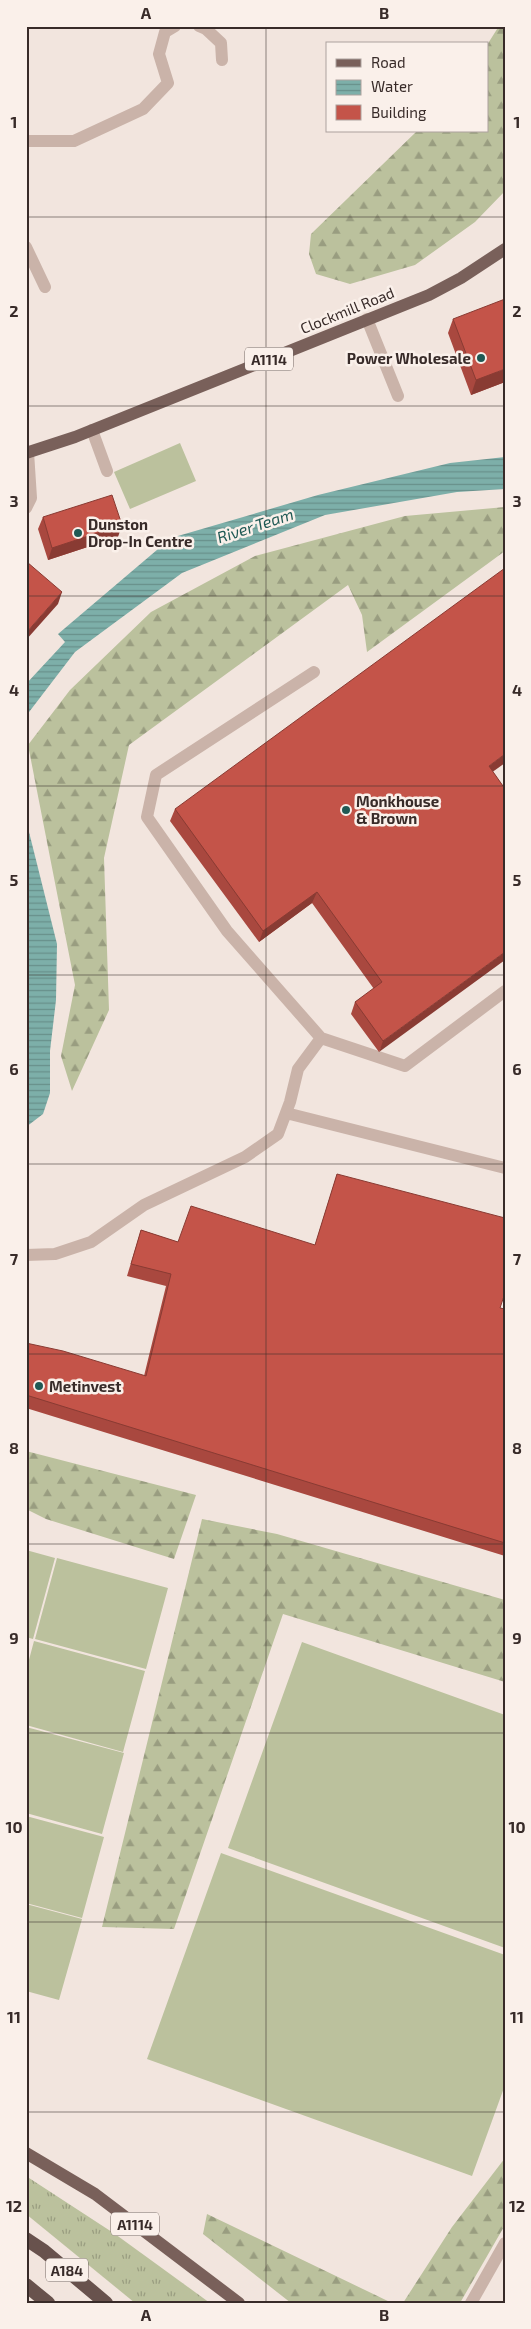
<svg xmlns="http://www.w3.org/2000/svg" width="531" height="2329" viewBox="0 0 531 2329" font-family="'Exo 2',sans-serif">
<defs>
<pattern id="grass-tufts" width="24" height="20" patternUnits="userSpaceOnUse" patternTransform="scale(1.25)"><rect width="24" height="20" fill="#bbc19d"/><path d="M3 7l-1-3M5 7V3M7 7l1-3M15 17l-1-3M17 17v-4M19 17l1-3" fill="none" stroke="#999d80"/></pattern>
<pattern id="forest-firs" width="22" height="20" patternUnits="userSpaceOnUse" patternTransform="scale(1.25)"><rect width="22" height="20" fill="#bbc19d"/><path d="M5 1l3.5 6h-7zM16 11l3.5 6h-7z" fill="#999d80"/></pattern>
<pattern id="water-rules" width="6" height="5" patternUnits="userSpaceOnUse" patternTransform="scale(1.25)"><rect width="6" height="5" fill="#7dafa9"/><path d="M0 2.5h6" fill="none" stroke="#678f8a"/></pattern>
</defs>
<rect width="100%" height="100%" fill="#f2e5de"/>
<path fill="url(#grass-tufts)" d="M26 2176 115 2234 210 2303H135L26 2214Z"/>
<path fill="url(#forest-firs)" d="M499 26H505V191L475 222 415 265 350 284 316 274 309 254 311 234 417 131H487V45Z
M505 507V551L367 652 362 615 348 585 129 745 104 858 109 1010 72 1091 61 1056 75 985 28 745 70 690 151 612 255 556 405 516Z
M26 1451 196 1495 174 1559 46 1519 26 1509Z
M202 1519 277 1534 505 1600V1682L283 1614 174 1929 102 1927Z
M505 2158V2225L460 2303H403L452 2227Z
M207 2214 392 2303H291L203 2234Z"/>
<path fill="#bbc19d" d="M180 443 196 481 130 509 114 472Z
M26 1550 55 1558 33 1639 26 1637Z
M57 1558 168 1588 146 1669 35 1639Z
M34 1641 145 1671 123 1752 26 1725V1671Z
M302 1642 505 1715V1948L228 1848Z
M26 1727 124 1753 102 1834 26 1813Z
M26 1816 104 1837 82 1918 26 1903Z
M221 1853 505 1955V2085L472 2176 147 2059Z
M26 1904 82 1919 59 2000 26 1991Z"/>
<path fill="url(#water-rules)" d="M505 457V489L457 492 325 515 182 573 75 652 26 716V684L65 642 58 634 171 538 318 495 450 463Z
M26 820 57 944 56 1000 50 1051V1093L43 1114 26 1127Z"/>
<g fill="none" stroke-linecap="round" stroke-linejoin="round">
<path stroke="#cab3a9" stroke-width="12" d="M367 319 398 396
M92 430 107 471
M26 508 31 498 28 452
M314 672 156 775 147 817 227 931 321 1038
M286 1113 505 1168
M26 1255 55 1254 91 1242 144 1205 245 1157 278 1134 290 1102 298 1069 321 1038 405 1066 505 991"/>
<path stroke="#cab3a9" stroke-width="12" d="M199 26 206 29 221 43 222 60
M26 141H74L143 109 168 83 159 54 165 32 175 26
M26 247 45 287
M471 2303 505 2243"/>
<path stroke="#79605a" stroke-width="12" d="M26 453 75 437 429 295 461 278 505 249
M26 2153 95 2194 239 2303"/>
<path stroke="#68524d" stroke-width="14" d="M26 2239 44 2251 106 2303
M26 2285 48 2303"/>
</g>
<path fill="#a9483f" d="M453 319 505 382 471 395 448 333Z
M43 517 118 537 48 560 38 529Z
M493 772 503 786 379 1052 351 1014 355 1002 374 989 312 903 259 942 170 821 175 809Z
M337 1174 500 1308 505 1309V1556L26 1408V1343L144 1376 166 1286 127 1276 141 1230 178 1242 315 1245Z"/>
<path fill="#893b33" d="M505 369V382L471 395 476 380Z
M122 525 118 537 48 560 52 548Z
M62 592 58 604 26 640V633Z
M505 754V763L484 778 489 766Z
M317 892 312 903 259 942 263 931Z
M505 952V960L379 1052 383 1041Z"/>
<path fill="#c45449" stroke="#893b33" d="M505 299V369L476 380 453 319Z
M112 495 122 525 52 548 43 517Z
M26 562H27L62 592 26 633Z
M505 568V754L489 766 503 786 505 785V952L383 1041 355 1002 382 982 317 892 263 931 175 809Z
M337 1174 505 1218V1293L500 1308 505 1309V1543L26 1395V1343L63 1351 146 1376 171 1274 131 1264 141 1230 178 1242 191 1206 315 1245Z"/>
<path fill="none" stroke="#382b29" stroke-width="1" stroke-opacity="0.55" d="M266 26V2303M26 217H505M26 406H505M26 596H505M26 786H505M26 975H505M26 1164H505M26 1354H505M26 1544H505M26 1733H505M26 1922H505M26 2112H505"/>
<g fill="#1f5954" stroke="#faf0ea" stroke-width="2">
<circle cx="481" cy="358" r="5"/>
<circle cx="78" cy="533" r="5"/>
<circle cx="346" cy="810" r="5"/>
<circle cx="39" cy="1386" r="5"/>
</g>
<g text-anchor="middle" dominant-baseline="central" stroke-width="5" stroke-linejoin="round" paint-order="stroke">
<g fill="#faf0ea" stroke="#726663" stroke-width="1">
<rect x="245" y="347.5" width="48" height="23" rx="4"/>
<rect x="111" y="2212.5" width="48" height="23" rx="4"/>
<rect x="46" y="2258.5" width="42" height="23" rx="4"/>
</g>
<g font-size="14" font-weight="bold" fill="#382b29">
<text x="269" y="359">A1114</text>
<text x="135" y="2224">A1114</text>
<text x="67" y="2270">A184</text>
</g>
<g font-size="15" fill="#382b29" stroke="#faf0ea">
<text transform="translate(347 310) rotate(-22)">Clockmill Road</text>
</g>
<g font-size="15" font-weight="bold" fill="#382b29" stroke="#faf0ea" text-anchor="start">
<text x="471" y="358" text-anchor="end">Power Wholesale</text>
<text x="88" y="524">Dunston<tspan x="88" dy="17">Drop-In Centre</tspan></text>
<text x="356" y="801">Monkhouse<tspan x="356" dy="17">&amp; Brown</tspan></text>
<text x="49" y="1386">Metinvest</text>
</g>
<g font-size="16" font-style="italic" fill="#1f5954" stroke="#faf0ea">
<text transform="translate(255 525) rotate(-18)">River Team</text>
</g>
</g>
<rect width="531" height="2329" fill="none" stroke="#faf0ea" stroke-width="55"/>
<rect x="326" y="42" width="162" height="90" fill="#faf0ea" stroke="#aca19d"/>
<rect x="336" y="59" width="25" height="8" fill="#79605a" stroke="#aca19d"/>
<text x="371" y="68" font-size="15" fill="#382b29">Road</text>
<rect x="336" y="80" width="25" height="15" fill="url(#water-rules)" stroke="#aca19d"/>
<text x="371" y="92" font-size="15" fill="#382b29">Water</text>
<rect x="336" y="105" width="25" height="15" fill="#c45449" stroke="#aca19d"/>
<text x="371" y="118" font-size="15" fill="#382b29">Building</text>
<rect x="28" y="28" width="476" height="2274" fill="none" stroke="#382b29" stroke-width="2"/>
<g font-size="16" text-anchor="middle" font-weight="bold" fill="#382b29">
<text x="146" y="19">A</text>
<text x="384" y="19">B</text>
<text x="14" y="128">1</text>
<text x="517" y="128">1</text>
<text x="14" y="317">2</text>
<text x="517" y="317">2</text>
<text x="14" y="507">3</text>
<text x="517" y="507">3</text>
<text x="14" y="696">4</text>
<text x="517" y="696">4</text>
<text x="14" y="886">5</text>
<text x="517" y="886">5</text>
<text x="14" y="1075">6</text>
<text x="517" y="1075">6</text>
<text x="14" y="1265">7</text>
<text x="517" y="1265">7</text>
<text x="14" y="1454">8</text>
<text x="517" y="1454">8</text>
<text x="14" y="1644">9</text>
<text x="517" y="1644">9</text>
<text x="14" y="1833">10</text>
<text x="517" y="1833">10</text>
<text x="14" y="2023">11</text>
<text x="517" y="2023">11</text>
<text x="14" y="2212">12</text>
<text x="517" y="2212">12</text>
<text x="146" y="2321">A</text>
<text x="384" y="2321">B</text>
</g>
</svg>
